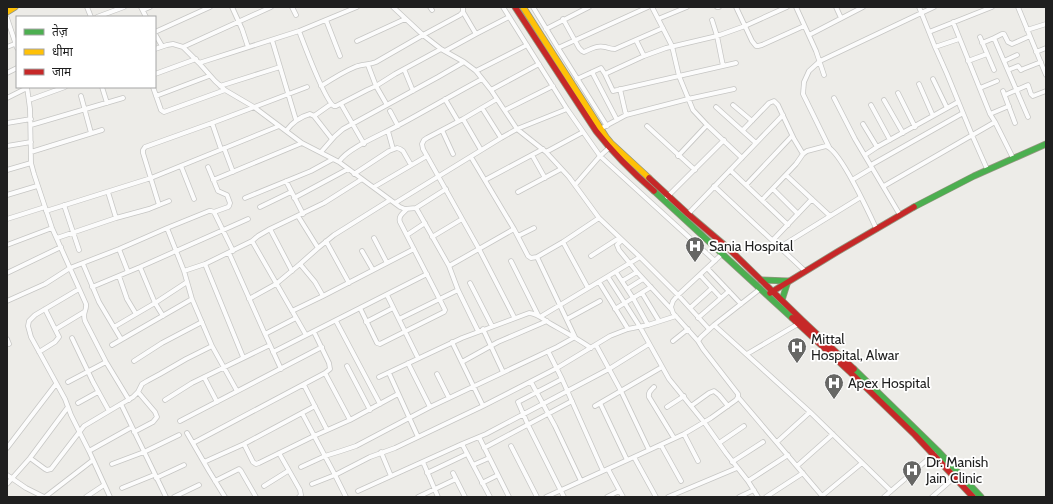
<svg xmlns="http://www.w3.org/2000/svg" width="1053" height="504" viewBox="0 0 1053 504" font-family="Cabin,'Noto Sans Devanagari',sans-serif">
<rect width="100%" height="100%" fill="#edece8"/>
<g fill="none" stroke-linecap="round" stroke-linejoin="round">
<defs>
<path id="street" d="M87 7 91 17
M141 7 146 17
M232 7 242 29 248 47
M292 7 296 15
M393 7 423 35 441 49 464 62 476 71 491 90 517 129 546 152 569 177 599 218 640 257 678 295 709 329
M430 7 432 10
M503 7 567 109 600 156 715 261
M533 7 558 48 607 126
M652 7 672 46 679 76 693 110 707 125 742 158
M717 7H719
M736 7 752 41 756 46H758L762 45 804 26
M796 7 816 51 824 75
M836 7 841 18
M919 7 935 47 947 74 972 135 987 169
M1018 7 1046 75
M143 10 150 7
M463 12 476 34
M97 17 124 7
M7 18 17 48
M563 19 579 48 582 51 584 52C591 49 597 45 605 47 609 48 611 49 615 49L663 28
M658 19 687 7
M326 20 340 56
M712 20 717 36 723 66
M953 22 990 114 995 122 1013 158
M546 29 589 7
M1027 30 1046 24
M299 31C304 44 325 101 334 106H336L367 90 376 86 395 74 441 49
M155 32 210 7
M929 32 992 7
M155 34 162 46
M809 35 863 7
M980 37 994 70
M994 38 1002 34H1004L1008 42 1012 44 1030 36
M272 40 296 120
M636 40 644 56
M357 41 405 19
M982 43 994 38 1028 117
M7 47 17 43
M183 47 271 7
M935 47 959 39
M558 48 648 7
M155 49 167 45 173 44 183 47 199 63 215 81 225 90 254 107 302 143 339 162 400 207 405 209 416 208 419 213 449 266 458 290 478 331
M445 51 476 34 509 17
M1036 52 1046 48
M968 61 987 54
M1004 61 1017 55
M199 63 299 31 357 7
M368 65 376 86 387 105
M404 69 413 91
M1008 70 1018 66 1021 70 1023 69 1041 62
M476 71 527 45
M592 72 617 120
M7 73 17 68
M155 74 196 59
M605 74 644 56 666 48 717 36 745 26 787 7
M577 79 601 68 605 74 613 91 736 63
M933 79 947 108
M919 84 933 116
M220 86 280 67
M321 86C332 79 343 72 355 67 362 64 369 65 376 62L423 35 460 15 463 12V7
M27 87 30 109 31 163 34 174 52 228 86 304C87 311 82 312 85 321L106 362 129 400
M102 87 107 103
M153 87 161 110 164 112 225 90
M980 88 997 81
M620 89 626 115
M491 90 539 64
M1003 91 1015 123
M898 93 915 127
M1005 95 1028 85 1031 94 1033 96 1046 91
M81 96 91 133
M156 96 209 76
M7 98 27 88
M834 98 855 139 900 215
M445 99 458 121
M497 99 463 119 427 138 424 140 422 144 423 149 479 249 514 317
M29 100 65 87
M884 100 903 133
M341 104 364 144
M733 105 752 121
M871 105 890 140
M716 107 756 143
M482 108 501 138
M505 110 553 86
M390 111 398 126
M990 114 1009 106
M314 116 331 104
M463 119 481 150
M7 123 31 119
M212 123 221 149
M863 124 877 147
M31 125 123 98
M647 126 695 170
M600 129 626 115 688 99 734 89
M442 130 453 154
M743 130 769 103 774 101 778 105 794 139 803 154
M286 131C292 123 299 117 310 114L314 116 332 139
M388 131 393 149
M7 146 31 142
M829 147 803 94 804 82 809 71 820 61 934 7
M224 148 233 172
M31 152 102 130
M321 152 335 136 343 129 438 77 464 62
M546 152 583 132
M532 155 545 178
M865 155 877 147 958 102
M678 156 707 125
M471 157 514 229 528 256 531 258 537 257 563 242 599 218
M339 162C347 148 383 134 399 125 427 110 454 94 482 79
M871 165 963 113
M181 166 194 199
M208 167 218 191 227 195 230 203 229 206 228 207 214 212
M7 170 31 163
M730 170 788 225
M354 174 389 151 397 148 400 149 403 151 411 165
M786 175 830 216
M213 180 302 143
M485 180 543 149
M852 180 872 168
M286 181 303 214
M575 185 600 156 609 148
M746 185 792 136
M714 186 805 271
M884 186 995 122
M374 187 427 156
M773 189 798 214
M108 192 116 218
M518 192 561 169
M7 195 37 186
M667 197 724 140
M245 198 311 171 333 159
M294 198 348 169
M762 200 796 164 803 154 807 151 826 146C840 150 869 213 876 228
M395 203 501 138 517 129 567 109
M64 205 79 250
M159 205 143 153V150L145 147 212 123 307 87
M260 207 291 192
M416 208 446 189
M46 211 151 178 279 126
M688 214 783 115
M298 216 318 248
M7 219 45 207
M167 228 184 271 192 299 212 346 237 391
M270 229 292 271
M407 235 425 223
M518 236 534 228
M432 237 462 219
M57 238 116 218 149 209 169 201
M374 238 387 263
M622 240 617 245 619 250 637 272 671 309
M773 240 812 199
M252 241 306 335
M326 241 349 283
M563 242 588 288
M7 245 52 228
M780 247 861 197
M119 249 128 272
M362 251 373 270
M229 253 265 334 281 369
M591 256 619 238
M511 261 538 315
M83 264 99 302 121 339
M205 264 243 357
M300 264 315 282 323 296
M449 266 514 229
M140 267 155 303 163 316
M707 268 741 304
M184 271 205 264 252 241 258 236 270 229 324 203 362 179
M616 272 633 298 648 325
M7 273 61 247
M700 275 721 298
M119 276 127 299 136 314
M608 277 640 327 669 379 704 422 726 453 748 481 758 497
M622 281 637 272
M599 282 628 329
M470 283 492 326
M92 287 140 267 248 219
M79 289 35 315 29 321 28 326 31 337 65 399 71 415 89 451 110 497
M627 289 643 279
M642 293 659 321
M387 295 418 358
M249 299 276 284 300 264 318 248 334 235 390 200
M7 301 45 284 70 268 119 249 167 228 209 211H211L214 212 233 251
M360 308 377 343 380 344 444 312 445 310 442 304 400 222C398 216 403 213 407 209
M690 308 712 288
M615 309 651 287
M292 311 323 296 414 249
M540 317 640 257
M698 318 729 291
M399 319 458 290
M567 319 600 301
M336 321 380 404
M366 322 393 308
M714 325 810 412 891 491
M114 327 155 303 187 282
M56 329 84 312
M483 329 503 372
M314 332 329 363 330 369 325 373
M265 334 296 318
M72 338 93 382 109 411
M7 339 9 344
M673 341 688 329
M698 341 673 313 671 307 673 301 678 295 722 254
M452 342 483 406
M112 345 192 299
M596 345 621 391 649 450
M548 351 562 379 603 471
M39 352 55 342 59 337 45 309
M273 352 427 274
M747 354 798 324
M134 361 162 343 202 322
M462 362 498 342 547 321
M408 363 430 407
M347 366 370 410
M389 373 418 437
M437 374 449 398
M204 377 217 402
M379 377 462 338 529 313C537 313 544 320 551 324 565 332 578 339 591 348
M562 379 518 402 528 425 564 497
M68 382 106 362
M531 382 555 426 581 481
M304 385 327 430
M654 387C651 390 648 392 649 397L674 438
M138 392 142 384 147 381 160 374 186 359 212 346
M738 397 823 497
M165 400 192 383 270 345
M78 403 98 392
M600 403 627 460
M121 404 166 497
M595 406 662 367
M691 406 709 393 714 391 719 395 728 406
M667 407 684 396
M302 413 335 475 346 497
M180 421 322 347
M187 433 209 471 225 497
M684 434 698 461
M479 437 509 497
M777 442 810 412
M193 443 325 373 350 420
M719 443 744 426
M244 444 253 462 256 464 259 463 314 436 350 420 398 394
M462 444 490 497
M661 445 681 481
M511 446 537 497
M7 448 56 384
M484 448 572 401
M89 451 132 427
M381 452 391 476
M279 453 300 490 301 495 299 497
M634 457 656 497
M30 458 45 469 47 470 51 469 84 426 121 404 133 397 138 392 155 412 157 417 153 422 134 432
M204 462 244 444 315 406
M423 462 438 497
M732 462 763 442
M112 464 144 452 179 435
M473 465 489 458
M797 466 833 434
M301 467 325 456 341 451 356 446 430 407 557 347 575 337 537 257
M608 469 623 497
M427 473 467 454
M453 473 465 497
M7 475 26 488 44 497
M156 478 184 465
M215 481 239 469 241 471 256 497
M748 481 788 455
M482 483 498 475
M7 484 30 458 68 407
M312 484 335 475 370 457 395 448 418 437 483 406 557 368 610 336 628 329 648 325 676 316
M264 486 288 471
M122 488 154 475
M358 491 462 444 486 434 609 369 649 344
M822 496 862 463
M45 497 93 460
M86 497 104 485
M174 497 199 485
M418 497 456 479
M546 497 634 457 684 434 711 418 736 400 738 397V394L703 349 698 341 701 337 714 325 760 289
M607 497 619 491
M668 497 737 468
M739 497 754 490
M766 497 803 473
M884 497 934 454
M932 497 955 477"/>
<path id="fast" d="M654 191 792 318
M914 207 974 176 1046 144
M761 280 788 281 782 300
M854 369 938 451 981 497"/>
<path id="slow" d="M523 7 606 137 611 143 649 178
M7 12 15 7"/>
<path id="jam" d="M515 7 596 131C614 154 632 172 654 191
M649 178 688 214 728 248 802 320 854 369
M770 293 837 252 914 207
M792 318 851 373 915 435 973 497"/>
</defs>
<use href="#street" stroke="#c6c6c4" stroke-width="5.5"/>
<use href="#fast" stroke="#949780" stroke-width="7"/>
<use href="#slow" stroke="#949780" stroke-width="7"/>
<use href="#jam" stroke="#949780" stroke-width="7"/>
<use href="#street" stroke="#fcfcfc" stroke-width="4"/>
<use href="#fast" stroke="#4caf50" stroke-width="5.5"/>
<use href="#slow" stroke="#ffc107" stroke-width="5.5"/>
<use href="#jam" stroke="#c62828" stroke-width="5.5"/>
</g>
<defs>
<symbol id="hospital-pin" viewBox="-11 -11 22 30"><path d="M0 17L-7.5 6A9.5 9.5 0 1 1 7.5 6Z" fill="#676765" stroke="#fff"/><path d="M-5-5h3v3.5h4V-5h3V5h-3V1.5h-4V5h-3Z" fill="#fff"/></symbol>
</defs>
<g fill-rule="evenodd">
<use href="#hospital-pin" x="684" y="235" width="22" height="30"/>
<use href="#hospital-pin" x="786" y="336" width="22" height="30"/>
<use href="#hospital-pin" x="823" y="372" width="22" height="30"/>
<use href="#hospital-pin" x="901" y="459" width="22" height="30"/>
</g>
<g text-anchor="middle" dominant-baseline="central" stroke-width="3.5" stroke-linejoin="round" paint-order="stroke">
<g font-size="14" fill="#1f1f1f" stroke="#fff" text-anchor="start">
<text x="709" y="246">Sania Hospital</text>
<text x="811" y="339">Mittal<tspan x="811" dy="16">Hospital, Alwar</tspan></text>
<text x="848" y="383">Apex Hospital</text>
<text x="926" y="462">Dr. Manish<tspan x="926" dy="16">Jain Clinic</tspan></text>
</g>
</g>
<rect width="1053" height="504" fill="none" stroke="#1f1f1f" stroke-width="16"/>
<rect x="16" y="16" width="140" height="72" fill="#ffffff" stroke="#a5a5a5"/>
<rect x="24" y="29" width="20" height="6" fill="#4caf50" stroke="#a5a5a5"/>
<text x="52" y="36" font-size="12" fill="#1f1f1f">तेज़</text>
<rect x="24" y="49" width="20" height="6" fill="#ffc107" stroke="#a5a5a5"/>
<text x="52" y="56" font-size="12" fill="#1f1f1f">धीमा</text>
<rect x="24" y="69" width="20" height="6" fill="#c62828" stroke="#a5a5a5"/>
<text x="52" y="76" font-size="12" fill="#1f1f1f">जाम</text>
</svg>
